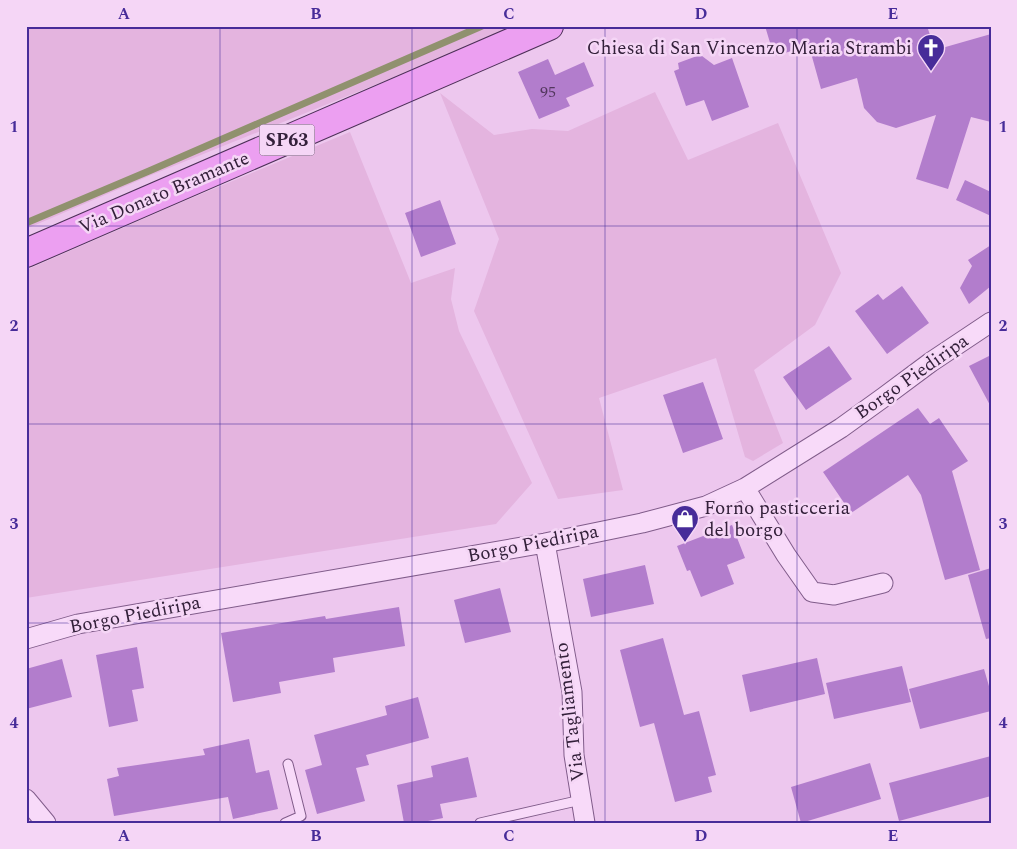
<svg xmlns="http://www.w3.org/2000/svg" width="1017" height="849" viewBox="0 0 1017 849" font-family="Spectral,serif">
<rect width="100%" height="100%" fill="#edc7ee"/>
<path fill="#e4b4df" d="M26 26H515L516 28 149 176 26 229Z
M655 92 688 160 778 123 841 273 815 325 754 370 783 443 753 461 745 457 716 358 599 398 623 490 558 499 474 311 499 239 440 93 494 135 532 129 568 131Z
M350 132 411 283 455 268 451 299 459 331 532 483 496 524 26 598V270L182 202Z"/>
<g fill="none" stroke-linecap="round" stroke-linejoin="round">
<path stroke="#90916e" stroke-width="7" d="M26 223 149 171 482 26"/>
</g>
<path fill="#b27dcc" d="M765 26H927L935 50 991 34V122L971 117 948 189 916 179 936 115 896 128 877 122 864 108 857 78 821 89 809 46 774 56Z
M697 56H702L714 65 732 58 749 107 712 121 704 100 686 106 674 71 679 69 678 63Z
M548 59 555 75 584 62 594 86 566 98 570 106 539 119 518 72Z
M965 180 991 192V216L956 200Z
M440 200 456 244 421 257 405 213Z
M991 245V286L969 304 960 288 972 266 968 260Z
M902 286 929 323 887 354 855 311 878 294 883 300Z
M829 346 852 379 806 410 783 377Z
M991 355V407L969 366Z
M703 382 723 439 683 453 663 395Z
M918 408 930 424 939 418 968 461 952 471 980 570 945 580 921 495 908 475 851 513 823 472Z
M732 525 745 558 727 565 734 584 701 597 690 570 687 571 677 546Z
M645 565 654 604 591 617 583 579Z
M991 568V638L986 639 968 575Z
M500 588 511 632 465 643 454 600Z
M399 607 405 646 333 658 335 672 279 682 281 693 233 702 221 633 325 616 326 619Z
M663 638 684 715 699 711 716 775 708 777 712 792 675 802 654 723 640 727 620 650Z
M137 647 144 688 132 690 138 721 109 727 96 655Z
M817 658 825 694 750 712 742 675Z
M62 659 72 697 26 709V669Z
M902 666 911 702 834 719 826 683Z
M984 669 991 693V711L920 729 909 689Z
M418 697 429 738 366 755 369 765 356 768 365 801 317 814 305 770 322 765 314 735 387 715 385 706Z
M249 739 256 773 269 770 278 809 233 819 228 797 114 816 107 779 119 776 117 768 205 755 203 749Z
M991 756V796L899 821 889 783Z
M468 757 477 797 440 804 443 818 418 823H404L397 785 433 777 431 766Z
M870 763 881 799 801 823 791 787Z"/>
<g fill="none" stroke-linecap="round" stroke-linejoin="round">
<defs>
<path id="lane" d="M285 823 301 816 288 764
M480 823 581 800"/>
<path id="street" d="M745 488 786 555 812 592 834 595 883 583
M545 543 572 692 574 755 585 823
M26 639 78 624 545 543 642 523 706 506 745 488 841 428 884 397 931 362 991 322
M26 799 46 823"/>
<path id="primary" d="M26 253 549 26"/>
</defs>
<use href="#lane" stroke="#805c8a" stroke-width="11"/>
<use href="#street" stroke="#805c8a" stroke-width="21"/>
<use href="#primary" stroke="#4d3058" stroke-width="30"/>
<use href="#lane" stroke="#f8daf9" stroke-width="9"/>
<use href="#street" stroke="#f8daf9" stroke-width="19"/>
<use href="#primary" stroke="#ec9ff1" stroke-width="28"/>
</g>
<path fill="none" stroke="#472c99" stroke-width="1" stroke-opacity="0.55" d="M220 26V823M412 26V823M605 26V823M797 26V823M26 226H991M26 424H991M26 623H991"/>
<defs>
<symbol id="church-pin" viewBox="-11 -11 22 30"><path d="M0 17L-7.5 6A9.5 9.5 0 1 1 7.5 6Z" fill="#472c99" stroke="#f5d6f6"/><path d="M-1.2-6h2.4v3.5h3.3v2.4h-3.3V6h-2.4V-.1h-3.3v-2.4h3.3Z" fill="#fff"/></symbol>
<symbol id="shop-pin" viewBox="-11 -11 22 30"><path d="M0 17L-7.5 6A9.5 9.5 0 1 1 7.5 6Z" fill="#472c99" stroke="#f5d6f6"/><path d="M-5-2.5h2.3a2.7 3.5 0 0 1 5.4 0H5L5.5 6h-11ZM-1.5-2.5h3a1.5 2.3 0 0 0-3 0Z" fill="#fff"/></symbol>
</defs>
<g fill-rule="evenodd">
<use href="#church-pin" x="915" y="32" width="32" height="43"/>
<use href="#shop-pin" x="669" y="503" width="32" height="43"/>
</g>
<g text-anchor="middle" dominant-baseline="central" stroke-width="5" stroke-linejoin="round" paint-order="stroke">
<g font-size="16" fill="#53375e">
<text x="548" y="92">95</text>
</g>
<rect fill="#f5d6f6" stroke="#6d5772" stroke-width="1" x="259.5" y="124.5" width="55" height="31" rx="4"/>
<g font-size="18" font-weight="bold" fill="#33203a">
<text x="287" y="140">SP63</text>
</g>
<g font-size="19" fill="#33203a" stroke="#f5d6f6" text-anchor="end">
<text x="912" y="48">Chiesa di San Vincenzo Maria Strambi</text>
<text x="704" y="508" text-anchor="start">Forno pasticceria<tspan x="704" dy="22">del borgo</tspan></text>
</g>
<g font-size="19" fill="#33203a" stroke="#f5d6f6">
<text transform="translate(164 193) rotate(-23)">Via Donato Bramante</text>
<text transform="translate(912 377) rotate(-35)">Borgo Piediripa</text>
<text transform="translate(533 544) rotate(-11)">Borgo Piediripa</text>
<text transform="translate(135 615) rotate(-11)">Borgo Piediripa</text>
<text transform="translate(570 712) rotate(-97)">Via Tagliamento</text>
</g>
</g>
<rect width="1017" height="849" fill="none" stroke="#f5d6f6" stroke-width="55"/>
<rect x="28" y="28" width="962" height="794" fill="none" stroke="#472c99" stroke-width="2"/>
<g font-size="16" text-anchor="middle" font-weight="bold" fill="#472c99">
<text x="124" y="19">A</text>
<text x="316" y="19">B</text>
<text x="509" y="19">C</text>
<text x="701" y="19">D</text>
<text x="893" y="19">E</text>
<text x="14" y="132">1</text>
<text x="1003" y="132">1</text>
<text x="14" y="331">2</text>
<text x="1003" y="331">2</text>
<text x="14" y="529">3</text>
<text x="1003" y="529">3</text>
<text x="14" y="728">4</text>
<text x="1003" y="728">4</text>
<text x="124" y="841">A</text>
<text x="316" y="841">B</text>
<text x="509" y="841">C</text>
<text x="701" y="841">D</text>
<text x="893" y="841">E</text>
</g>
</svg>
